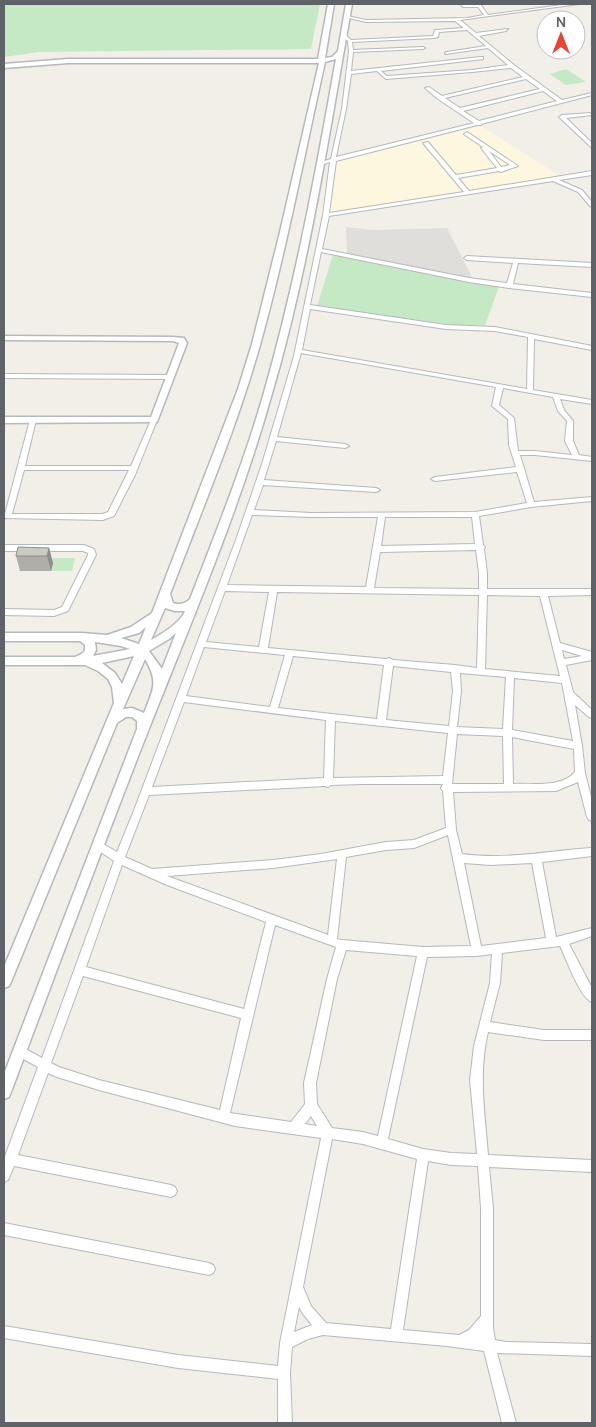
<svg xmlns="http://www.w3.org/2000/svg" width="596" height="1427" viewBox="0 0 596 1427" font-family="Manrope,sans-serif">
<rect width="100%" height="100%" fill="#f1efe8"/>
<path fill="#fef7e0" d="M481 126 560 176 321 215 329 163Z"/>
<path fill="#e0deda" d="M346 227 373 230 447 228 473 279 347 253Z"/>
<path fill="#c5e8c5" d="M4 4H320L311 49 39 52 4 57Z
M566 69 586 82 566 85 550 74Z
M333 255 499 287 485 325 461 326 317 306Z
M53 558H75L72 571H50Z"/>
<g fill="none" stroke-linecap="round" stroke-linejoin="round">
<defs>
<path id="minor" d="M569 4H579L460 20 476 33 508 29 506 31 479 36 514 65 562 100 592 93V95L481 124V125H477L336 161 329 213 464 192 423 143 428 142 456 175 497 168 481 148 483 147 465 135 464 134 467 132 518 166 501 172 499 171 458 178 469 191 592 171V175L559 180 582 190 592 202V207L590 206 578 192 553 181 329 216 322 249 469 278 507 283 513 263 467 260 464 258 467 256 592 263V267L518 263 513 284 592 293V297L509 288 469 282 321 252 310 305 446 325 495 327 592 346V350L534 339 533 390 592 400V404L560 399 564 410 573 421V441L579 455 592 457V461L535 455H520L534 502 592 497V501L531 507 479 516 483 545 485 547 484 549 487 573V589H592V595L548 596 560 643 592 652V660L566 665 573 692 592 710V718L589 717 575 705 582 746 585 773 592 801V821L589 820 587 817 578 782 556 791 453 792 456 830 462 854C506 860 548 851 592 848V856L542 862 556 937 592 928V936L569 944 592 988V1002C580 998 566 958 560 946L502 953 500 983 490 1022 544 1030H592V1040H544L488 1032C478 1073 485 1114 488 1155L592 1160V1172L489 1167 493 1208V1328L495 1340 506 1342 592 1344V1356L497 1353 516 1423H502L484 1351 447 1346 323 1335 308 1339 292 1347 290 1373 292 1423H278V1379L178 1368 4 1338V1326L178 1355 278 1366 280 1343 321 1138 235 1126 99 1090 57 1077 48 1073 18 1155 171 1185 175 1187 177 1191 175 1195 171 1197 14 1166 8 1180 4 1182V1159L38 1067 16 1055 15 1051 16 1047 20 1046 42 1058 114 861 95 848 93 845 95 842 98 841 117 852 133 813 237 537 262 464 294 356 323 215 330 162 321 165 318 163 331 159 342 109 349 51 348 41 342 36 346 35 351 40 433 36 435 30 464 28 455 21 366 22 345 17 347 16 366 20 467 18 484 15 478 7H463L461 5H481L488 15ZM467 30 486 46 447 52 445 53V54L488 48 508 65 472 70 387 76 381 71 483 59V57H481L351 71 353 52 423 49 425 48 423 47 353 50 352 42 434 38 438 37 439 32ZM511 68 523 77 442 96 429 87 425 88 438 99 474 123 336 157 346 109 351 74 377 71 386 79 472 72ZM526 79 540 89 460 108 445 98ZM543 91 557 101 479 121 463 111ZM489 151 510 165 501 167ZM310 309 446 329 495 331 528 337 527 389 302 350ZM301 353 496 387 492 406 508 419 509 445 516 467 435 477 431 479 435 481 517 472 527 503 475 512 311 513 254 510 263 485 376 492 380 490 376 488 264 480 276 441 345 448 349 446 345 444 277 437ZM503 388 553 397 558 411 567 421 565 441 572 455 535 451H518L514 418 499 405ZM252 515 311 517H378L366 587 227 585ZM385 517H472L475 544 381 546ZM476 550 479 573V589L374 588 380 552ZM225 591 269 592 259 647 206 642ZM277 592 479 595 477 668 455 665 393 660 389 658 386 659 268 648ZM487 595 540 596 560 676 485 669ZM204 647 285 655 270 707 186 696ZM562 650 582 656 564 659ZM293 656 384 665 377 719 278 708ZM393 666 451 672 453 691 449 726 386 720ZM460 673 506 677 503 729 457 727 461 691ZM514 678 562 683 573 741 512 730ZM184 702 326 720 324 778 152 787ZM335 721 448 733 443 776 333 778ZM457 734 503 736 504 784H452ZM512 737 574 749 575 772C562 788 533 783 513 784ZM362 784H443L441 788 443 791 446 828 414 840 386 842 321 854 273 860 152 869 125 857 149 795 325 786 328 787 331 785ZM448 835 471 946 423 947 342 940 337 939 346 857 386 850 414 848ZM337 859 328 935 167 876 273 868ZM464 863 491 865 532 863 546 938 481 946ZM122 865 167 885 266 922 244 1009 86 967ZM275 925 336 947 327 979 304 1083 305 1104 291 1122 230 1113ZM346 950 417 956 378 1136 363 1132 332 1128 317 1104 316 1083 337 979ZM492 954 490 983 474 1046 470 1080 477 1154 451 1153 423 1149 388 1139 427 957 477 956ZM83 976 241 1018 220 1110 99 1080 59 1067 51 1063ZM311 1116 317 1126 305 1124ZM332 1139 363 1144 417 1159 391 1329 326 1323 311 1306 303 1287ZM428 1161 451 1165 478 1166 481 1208V1316L469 1330 459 1335 403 1330ZM299 1307 303 1314 312 1325 294 1332Z
M592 113V115L566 118 592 143V148L559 117 562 115Z
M4 374 171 375 174 377 171 379 4 378Z
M33 418 36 420 25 466H131L151 420 152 419H156L157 420 135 475 114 516 103 520 4 518V514H5L30 420ZM24 470H129L108 512 102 514H12Z
M4 545H84L94 549 96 555 68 611 54 616 4 615V609L54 610 62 607 88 555V553L83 551H4Z
M4 1223 209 1263 213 1265 215 1269 213 1273 209 1275 4 1235Z"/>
<path id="tertiary" d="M328 4H334L325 58 332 57 338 51 346 4H352C329 134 309 269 271 397 239 510 193 618 150 726 102 848 57 970 11 1092L9 1097 4 1099V1074L137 729V721L132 717H126L117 723 11 982 9 986 4 988V967L114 703 112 687 108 679 98 671 85 665H4V657H75C82 654 86 653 85 645L80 641H4V633H82L107 635 131 627 152 613 238 389 252 344 280 232 319 63H68L4 68V64L68 59H318ZM336 59C316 172 295 285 263 396 243 465 216 532 190 599 185 604 179 605 173 603L170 594C201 512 236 430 260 345 286 252 304 156 325 62ZM165 608 175 611H185C181 622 162 634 151 640ZM146 627 139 644 121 638 139 633ZM176 633 162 669 149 651 169 639ZM95 642 121 646 130 649 93 656 96 650ZM134 656 122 684 115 673 102 663ZM145 659C159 682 153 690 144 713L132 708 123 709Z
M4 336 173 337 184 338 187 343 157 422 4 423V417H151L179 343 173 341 4 340Z"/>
</defs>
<use href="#minor" stroke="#b5b8bc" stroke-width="2"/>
<use href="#tertiary" stroke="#b5b8bc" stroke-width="3"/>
<use href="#minor" fill="#fff" fill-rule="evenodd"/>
<use href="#tertiary" fill="#fff" fill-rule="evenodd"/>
</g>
<path fill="#afaea9" d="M49 548 53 563 51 571H20L16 556Z"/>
<path fill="#8f8d8a" d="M49 548 53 563 51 571 47 556Z"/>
<path fill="#cccac5" stroke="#8f8d8a" d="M18 547 49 548 47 556H16Z"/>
<rect width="596" height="1427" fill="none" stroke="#5f6368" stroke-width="10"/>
<g transform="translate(561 35)"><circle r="24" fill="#ffffff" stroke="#bfc1c3"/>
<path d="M0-4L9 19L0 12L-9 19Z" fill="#ea4335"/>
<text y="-8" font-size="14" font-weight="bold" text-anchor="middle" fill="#5f6368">N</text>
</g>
</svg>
